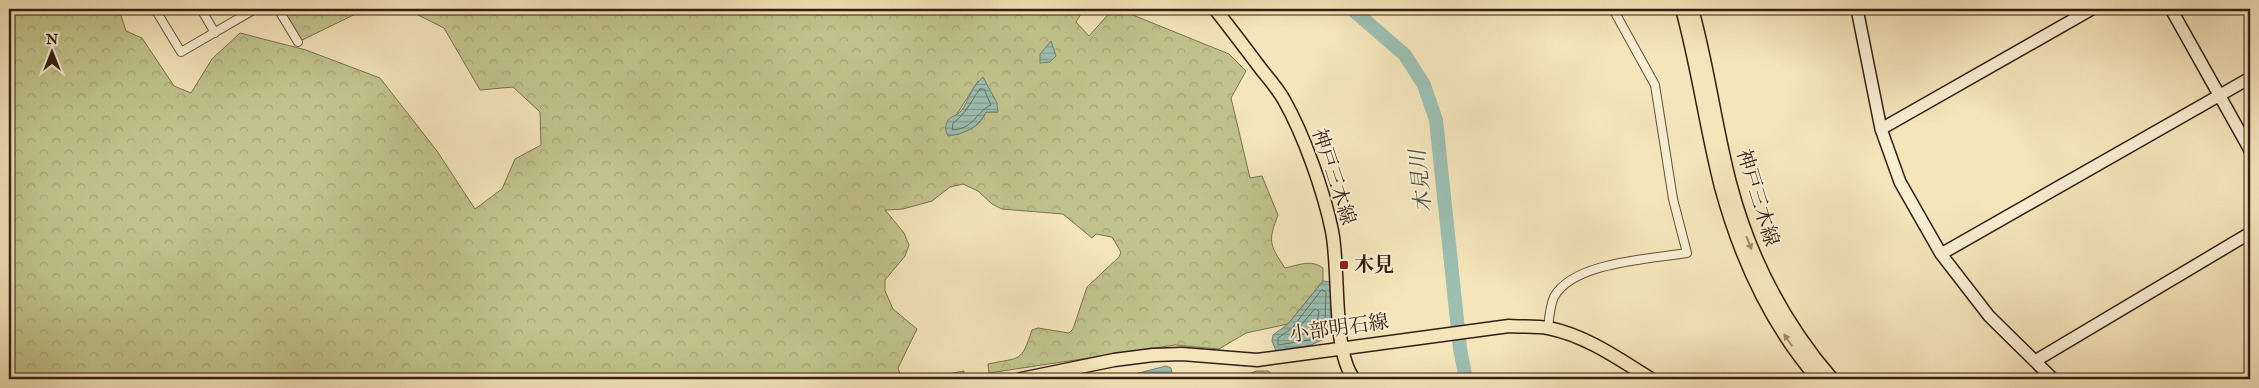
<svg xmlns="http://www.w3.org/2000/svg" width="2259" height="388" viewBox="0 0 2259 388" font-family="'IM FELL English','Noto Serif JP',serif">
<defs>
<pattern id="forest-crowns" width="20" height="18" patternUnits="userSpaceOnUse" patternTransform="scale(1.25)"><rect width="20" height="18" fill="#c1c38c"/><path d="M2 6a3 3 0 1 1 6 0M12 15a3 3 0 1 1 6 0" fill="none" stroke="#a6a778"/></pattern>
<pattern id="water-rules" width="6" height="5" patternUnits="userSpaceOnUse" patternTransform="scale(1.25)"><rect width="6" height="5" fill="#9cbfb2"/><path d="M0 2.5h6" fill="none" stroke="#809b90"/></pattern>
</defs>
<rect width="100%" height="100%" fill="#f4e5ba"/>
<filter id="stains"><feTurbulence type="fractalNoise" baseFrequency=".004" numOctaves="4"/><feColorMatrix values="0 0 0 0 .2 0 0 0 0 .09 0 0 0 0 .02 0 0 0 .5 -.17"/></filter>
<radialGradient id="worn" r=".72"><stop offset=".6" stop-color="#630" stop-opacity="0"/><stop offset="1" stop-color="#630" stop-opacity=".3"/></radialGradient>
<path fill="url(#forest-crowns)" stroke="#7a7150" fill-rule="evenodd" d="M9 9H119L126 31 142 38 174 86 191 93 212 59 240 33 306 50 380 78 437 151 475 209 502 189 515 159 541 145 540 112 513 87 480 90 444 28 406 9H1084L1076 22 1089 36 1113 9H1118L1229 54 1246 71 1231 98 1250 178 1262 176 1278 215C1268 241 1269 244 1285 268 1299 265 1311 259 1323 268V281L1288 324 1246 333 1219 349 1175 345 989 373 988 364C1021 357 1021 363 1032 330L1038 328 1069 333 1073 329 1087 287 1119 257 1121 252 1112 237 1096 234 1092 238 1063 214 1002 209 992 204 978 191 963 184 950 187 932 201 903 209 885 210 904 233 909 245 905 256 885 280V291L893 309 917 329 898 368 902 379H9ZM978 81 998 112H986C978 129 972 127 957 135V114Z
M278 9H366L298 42Z
M964 371 963 379H922Z
M1256 371H1268L1278 379H1238Z"/>
<path fill="url(#water-rules)" stroke="#727f73" d="M1051 41 1056 56 1050 62 1040 63V54Z
M983 77 997 103 998 112H986C979 127 965 134 948 136 945 131 945 125 948 120 951 116 958 115 961 111 969 100 972 86 983 77Z
M1323 281 1331 282 1330 321 1324 339 1311 345 1276 351 1272 341 1273 335 1288 324Z
M1166 366 1171 368 1173 379H1130L1131 375Z"/>
<g fill="none" stroke-linecap="round" stroke-linejoin="round">
<path stroke="#686f63" stroke-width="1" d="M980 89H984L991 105C977 111 974 129 952 130L953 123C966 114 970 102 980 89Z
M1322 290 1326 292 1325 320 1321 335 1309 340 1278 345V338L1292 328Z
M1315 309 1319 311 1316 330 1297 336 1296 332Z"/>
<path stroke="#9cbfb2" stroke-width="14" d="M1352 9 1405 55 1424 85 1436 120 1460 349 1466 379"/>
<defs>
<path id="street" d="M155 9 181 52 255 9
M201 9 215 33
M278 9 298 42
M1548 328C1549 318 1550 306 1554 297 1573 262 1650 259 1687 253L1673 199 1655 85 1613 9"/>
<path id="secondary" d="M1857 9 1881 129 1900 182 1941 254 1989 316 2053 379
M2171 9 2250 150
M1881 129 2092 9
M1941 254 2250 78
M2035 361 2250 233"/>
<path id="primary" d="M1215 9C1231 29 1246 49 1261 69 1269 79 1278 89 1284 100 1304 135 1324 192 1332 231 1340 271 1332 351 1354 379
M1682 9C1698 67 1706 128 1721 187 1740 257 1770 324 1818 379
M1692 9C1708 66 1715 125 1730 183 1749 256 1783 322 1832 379
M1021 379 1114 360 1153 355 1182 354 1257 360 1509 326C1522 327 1536 326 1548 328 1585 335 1619 359 1651 379"/>
</defs>
<use href="#street" stroke="#63503e" stroke-width="10"/>
<use href="#secondary" stroke="#331f14" stroke-width="14"/>
<use href="#primary" stroke="#331f14" stroke-width="15"/>
<use href="#street" stroke="#f8eed2" stroke-width="8"/>
<use href="#secondary" stroke="#f8eed2" stroke-width="11"/>
<use href="#primary" stroke="#f4e5ba" stroke-width="12"/>
</g>
<defs><path id="oneway-solid" d="M-6-.8H1V-3.2L6.5 0L1 3.2V.8H-6Z" transform="scale(1.25)"/></defs>
<g fill="#9d8c6f">
<use href="#oneway-solid" transform="translate(1749 243) rotate(68)"/>
<use href="#oneway-solid" transform="translate(1788 340) rotate(-124)"/>
</g>
<rect fill="#8f2418" stroke="#f8eed2" stroke-width="2" x="1339" y="260" width="10" height="10" rx="2.5"/>
<g text-anchor="middle" dominant-baseline="central" stroke-width="4" stroke-linejoin="round" paint-order="stroke">
<g font-size="20" fill="#331f14" stroke="#f8eed2">
<text transform="translate(1333 177) rotate(72)">神戸三木線</text>
<text transform="translate(1757 198) rotate(73)">神戸三木線</text>
<text transform="translate(1339 329) rotate(-8)">小部明石線</text>
</g>
<g font-size="20" font-weight="bold" fill="#331f14" stroke="#f8eed2" text-anchor="start">
<text x="1354" y="265">木見</text>
</g>
<g font-size="21" font-style="italic" fill="#524f43" stroke="#f8eed2">
<text transform="translate(1422 181) rotate(-96)">木見川</text>
</g>
</g>
<rect width="2259" height="388" fill="none" stroke="#f4e5ba" stroke-width="30"/>
<rect x="10" y="10" width="2239" height="368" fill="none" stroke="#331f14" stroke-width="2.5"/>
<rect x="15" y="15" width="2229" height="358" fill="none" stroke="#331f14"/>
<g transform="translate(52 52)" stroke="#f8eed2" stroke-width="4" paint-order="stroke">
<path d="M0-4L9 19L0 12L-9 19Z" fill="#331f14"/>
<text y="-8" font-size="14" font-weight="bold" text-anchor="middle" fill="#331f14">N</text>
</g>
<rect width="100%" height="100%" filter="url(#stains)"/>
<rect width="100%" height="100%" fill="url(#worn)"/>
</svg>
